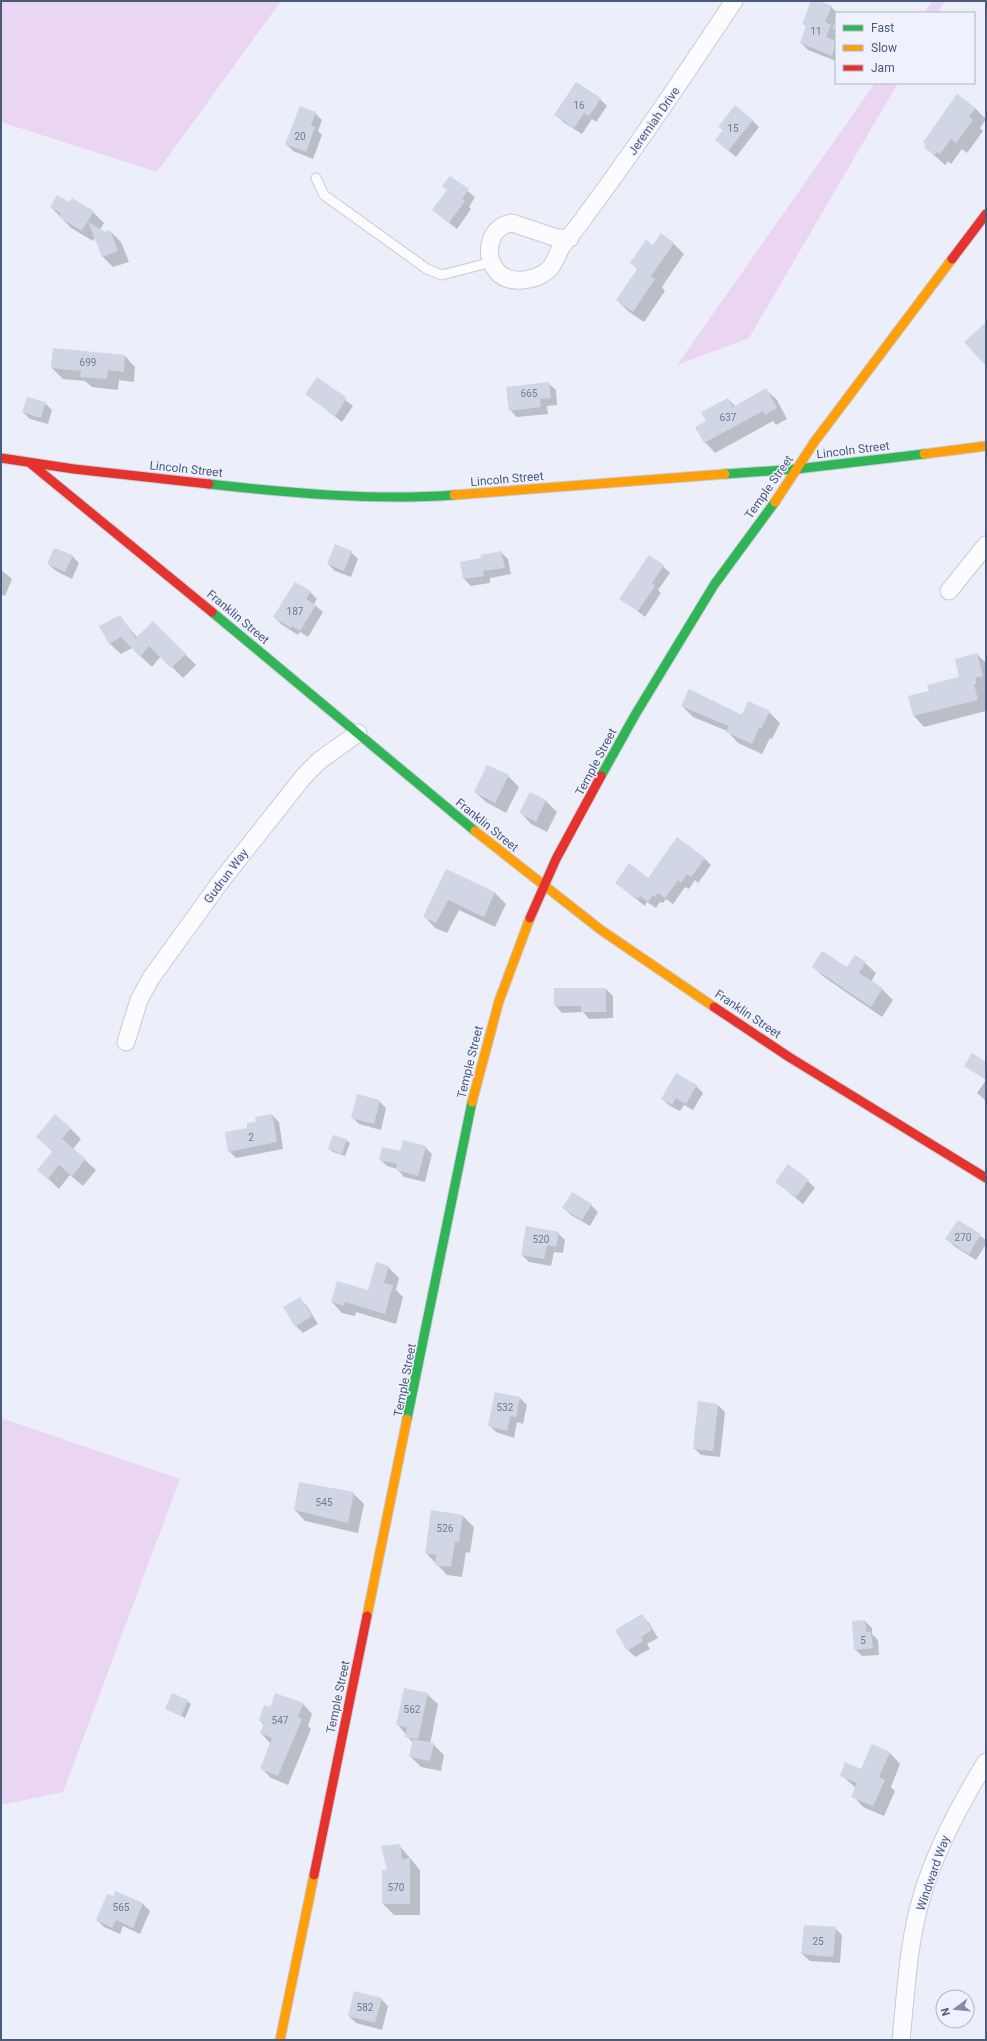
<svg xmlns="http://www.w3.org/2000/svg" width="987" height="2041" viewBox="0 0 987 2041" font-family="Roboto,sans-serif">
<rect width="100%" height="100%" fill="#eceef9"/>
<path fill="#ead6f3" d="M1 1H281L157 172 1 122Z
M932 1H945L938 13H924Z
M875 83H898L749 338 677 365Z
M1 1418 180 1479 63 1792 1 1805Z"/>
<path fill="#0003" d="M812 1 831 7 837 13 833 28 836 31 834 41 836 42V61L808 50 801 43 807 27 803 23Z
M600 99 607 106 596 122 592 119 582 134 563 122 556 115Z
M975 108 986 119 980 128 983 131 967 153 962 149 951 164 948 161 945 165 925 147Z
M315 113 322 120 318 131 322 135 313 159 293 151 286 144Z
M752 120 759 127 736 157 716 140Z
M450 177 475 197 469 207 471 209 457 229 433 210 448 190Z
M70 204 93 212 104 223 100 230 105 233 110 231 121 242 129 262 113 267 103 257 95 237 93 241 71 228 51 207Z
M673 243 684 254 662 287 665 291 644 322 628 311 617 300 638 270 632 263 653 246Z
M125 356 135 367 134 382 119 380 118 390 92 387 85 381 63 379 52 368Z
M317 378 353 406 342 422 306 394Z
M548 383 556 390 557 405 547 406 548 414 517 417 510 410Z
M766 390 777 400 787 419 776 425 773 421 715 453 705 442 708 422 728 399 736 407Z
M45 403 52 410 48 424 30 419 23 412Z
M351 552 358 559 351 577 335 571 328 564Z
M501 552 508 559 511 574 490 578V583L471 586 464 579 461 562 482 559Z
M72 556 79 563 72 579 56 571 48 564Z
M663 566 670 573 658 590 661 593 645 617 621 598Z
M1 570 12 579 5 596 1 594Z
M295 583 310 592 317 599 314 604 323 612 308 637 300 632 298 635 281 624 274 617Z
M119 616 138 638 153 622 196 665 183 678 161 656 152 667 132 648 121 654 110 644 100 627Z
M977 654 986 663V711L924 727 914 716 930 692 961 678Z
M682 706 742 717 769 712 780 723 772 739 770 738 762 754 738 743 727 731 693 717Z
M508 776 519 787 506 813 486 802 475 792Z
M531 793 546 801 557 812 547 832 531 824 521 813Z
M704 858 711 865 698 883 695 880 689 889 685 887 673 904 666 899 663 903 660 902 656 908 647 902 645 906 616 883 648 879Z
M446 870 495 893 506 904 495 927 459 910 447 933 435 928 425 917Z
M865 963 876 973 871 982 882 989 893 1000 882 1017 824 977 813 967 847 968Z
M606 989 613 996V1018L589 1019 583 1012 562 1013 555 1005Z
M986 1080V1101L977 1093Z
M696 1086 703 1093 693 1110 684 1105 680 1111 670 1106 662 1099Z
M379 1101 386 1108 381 1130 359 1124 352 1117Z
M272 1115 279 1122 283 1149 236 1158 229 1151 249 1129Z
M71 1129 81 1139 73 1149 96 1170 83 1186 70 1175 59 1189 39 1170 53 1152 37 1137Z
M346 1140 350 1143 345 1156 333 1152 329 1149Z
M425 1147 432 1154 425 1182 404 1177 397 1169 387 1166 380 1159Z
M808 1181 815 1188 803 1204 776 1182Z
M591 1205 598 1212 590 1226 571 1215 564 1208Z
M959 1221 986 1240V1244L976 1260 954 1246 947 1239Z
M558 1233 565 1240 563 1253 554 1252 551 1266 529 1262 522 1255Z
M388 1267 399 1278 396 1290 403 1297 396 1324 356 1312 355 1316 342 1313 332 1302 369 1291Z
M300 1299 307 1306 318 1324 303 1333 296 1326Z
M495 1393 520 1398 527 1405 523 1424 517 1422 514 1438 496 1432 489 1425Z
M718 1405 725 1412 720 1457 701 1455 694 1448Z
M353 1493 364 1504 358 1533 305 1521 295 1510Z
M432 1511 463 1516 474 1527 470 1553 466 1552 462 1577 447 1575 426 1553Z
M642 1616 649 1623 658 1638 647 1644 650 1649 635 1657 628 1650Z
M865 1621 872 1628V1634L878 1640 879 1655 862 1656 855 1649Z
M276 1694 303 1704 312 1714 308 1726 311 1729 288 1785 271 1778 261 1768 270 1743 261 1733 264 1725 260 1721 271 1709Z
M427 1694 438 1704 430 1744H433L444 1755 441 1771 421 1767 410 1756 413 1743 398 1725Z
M187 1701 191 1704 185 1718 166 1708Z
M872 1746 890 1753 900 1764 891 1787 895 1791 884 1816 863 1807 853 1796 856 1788 841 1775 862 1770Z
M399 1845 420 1870V1915H394L383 1904V1871H388Z
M116 1892 143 1904 150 1911 140 1934 123 1926 120 1934 104 1927 97 1920Z
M835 1928 842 1935 840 1963 810 1961 802 1954Z
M381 1999 388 2006 382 2030 356 2023 349 2016Z"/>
<path fill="#d0d6e4" d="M811 1H819L832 6 825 22 831 25 826 37 836 41 832 56 800 43 806 26 802 24Z
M576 82 601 98 589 116 584 113 574 128 554 115Z
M957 94 976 108 969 117 973 120 956 143 951 139 940 154 937 152 934 155 924 147 926 144 923 142Z
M735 105 753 120 728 151 715 140 723 130 718 127Z
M300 106 316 112 311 125 315 127 306 152 285 144Z
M450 176 469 189 462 199 465 201 449 223 432 210 447 190 442 186Z
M57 195 69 202 72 198 94 211 82 231 59 217 61 213 50 207Z
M88 222 105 232 110 230 118 251 102 257Z
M661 233 674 243 651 276 655 279 633 312 616 300 638 268 630 263 646 240 653 245Z
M986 322V366L964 342Z
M53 348 125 355 124 372 108 370 107 379 80 377 81 371 51 368Z
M317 377 347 398 335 416 305 394Z
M549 382 551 398 540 399 541 407 509 411 506 387Z
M766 388 777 408 765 415 763 411 704 443 695 427 706 421 701 412 728 398 733 407Z
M27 397 46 402 41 418 22 412Z
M335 544 352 551 344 571 327 564Z
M54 548 73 555 65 572 47 564Z
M501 551 505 568 483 571 484 576 463 579 460 562 481 558 480 555Z
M649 555 664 565 652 583 655 586 638 611 619 599Z
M295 582 311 591 306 599 316 605 300 631 292 626 291 628 273 617Z
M120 615 136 638 153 621 186 654 171 668 149 646 140 657 121 637 109 644 99 626Z
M977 653 983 676 975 678 977 684H974L978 700 913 716 908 696 929 691 927 685 959 677 955 659Z
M689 689 742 715 748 701 770 711 761 729 759 728 752 744 726 732 728 726 681 706Z
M487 765 509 775 495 803 474 792Z
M530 792 546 800 536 822 519 813Z
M677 837 705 858 691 877 687 874 681 883 678 880 665 898 658 893 655 897 653 895 648 902 640 896 638 899 615 883 629 863 648 878Z
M446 869 495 892 484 917 448 900 436 923 423 917Z
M822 951 847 967 855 955 866 962 859 973 883 988 871 1007 812 967Z
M554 988H606V1012H581V1006H554Z
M972 1053 986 1062V1080L964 1066Z
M676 1073 697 1085 686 1104 676 1098 672 1105 661 1099Z
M357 1094 380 1100 374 1124 351 1118Z
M55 1114 71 1128 62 1139 86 1159 72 1176 59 1165 48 1179 37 1170 53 1151 36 1137Z
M272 1114 277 1142 228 1152 225 1132 247 1128V1123L256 1122 255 1117Z
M333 1135 347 1139 342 1154 328 1149Z
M403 1140 426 1146 418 1176 396 1170 397 1164 379 1160 382 1147 400 1151Z
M788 1164 809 1180 796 1197 775 1182Z
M572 1192 592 1204 582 1220 562 1208Z
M958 1220 981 1234 969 1254 945 1239Z
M526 1226 559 1232 556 1247 547 1245 544 1259 521 1255Z
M376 1262 389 1266 384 1283 393 1285 385 1314 345 1302 344 1306 331 1302 337 1281 368 1290Z
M300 1297 312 1316 295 1327 283 1307Z
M495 1392 520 1397 516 1417 510 1416 507 1431 488 1426Z
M698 1401 718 1404 713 1451 693 1449Z
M299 1482 354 1492 348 1523 294 1510Z
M431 1510 463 1515 459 1542H455L451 1567 435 1565 436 1555 425 1553Z
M642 1614 652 1630 641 1637 643 1641 627 1651 615 1630Z
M865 1620 866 1632H871L873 1648 854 1650 852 1621Z
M404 1688 428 1693 418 1739 405 1737 407 1727 396 1725Z
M172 1693 188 1700 181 1716 165 1709Z
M275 1693 303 1703 298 1717 302 1719 278 1776 260 1769 272 1738 260 1733 264 1723 259 1721 264 1705 270 1707Z
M413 1739 434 1743 430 1761 409 1757Z
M872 1744 890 1752 879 1777 885 1780 873 1806 851 1797 857 1783 840 1776 845 1762 861 1769Z
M400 1844 402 1859 410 1858V1904H382V1870H387L381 1846Z
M115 1891 143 1903 133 1928 116 1920 112 1928 96 1920 107 1894 113 1896Z
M804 1925 836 1927 833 1957 801 1954Z
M354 1991 382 1998 375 2023 348 2016Z"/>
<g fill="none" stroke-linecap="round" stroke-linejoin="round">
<defs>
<path id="lane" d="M316 178 324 195 427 269 442 275 492 262"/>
<path id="street" d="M570 238H557L512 223C490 225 483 254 496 270 507 286 536 281 548 270 555 264 557 254 562 246 569 236 579 226 586 215 638 145 686 73 734 1
M949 591 986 545
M126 1042 139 1000 151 978 221 881 304 776 319 761 358 733
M901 2040C906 1992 908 1942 922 1896 936 1848 960 1804 986 1762"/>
<path id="fast" d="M725 474 797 469 924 454
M209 484C290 493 373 501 454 495
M212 612 475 831
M601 776 635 715 714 585 775 502
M407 1419 472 1102"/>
<path id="slow" d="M924 454 986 446
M454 495 725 474
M775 502 815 441 952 259
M475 831 601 930 714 1007
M472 1102 499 1001 530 918
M367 1616 407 1419
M280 2040 314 1875"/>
<path id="jam" d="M952 259 986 214
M1 458 74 469 209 484
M30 463 212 612
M530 918 556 859 601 776
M714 1007 789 1057 986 1178
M314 1875 367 1616"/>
</defs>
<use href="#lane" stroke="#c6cbd9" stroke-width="11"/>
<use href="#street" stroke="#c6cbd9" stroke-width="19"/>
<use href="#fast" stroke="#c7cdda" stroke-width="11"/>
<use href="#slow" stroke="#c7cdda" stroke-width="11"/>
<use href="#jam" stroke="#c7cdda" stroke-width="11"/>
<use href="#lane" stroke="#fcfcfe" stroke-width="9"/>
<use href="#street" stroke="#fcfcfe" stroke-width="17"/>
<use href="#fast" stroke="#30b455" stroke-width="9"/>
<use href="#slow" stroke="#ff9f0a" stroke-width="9"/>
<use href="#jam" stroke="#e5322d" stroke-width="9"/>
</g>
<g text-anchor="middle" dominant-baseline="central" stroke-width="3" stroke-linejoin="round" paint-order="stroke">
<g font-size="10" fill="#6d7c98">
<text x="816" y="31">11</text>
<text x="579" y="105">16</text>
<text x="733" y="128">15</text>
<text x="300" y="136">20</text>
<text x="88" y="362">699</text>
<text x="529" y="393">665</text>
<text x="728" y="417">637</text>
<text x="295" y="611">187</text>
<text x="251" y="1137">2</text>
<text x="963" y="1237">270</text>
<text x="541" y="1239">520</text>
<text x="505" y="1407">532</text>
<text x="324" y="1502">545</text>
<text x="445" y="1528">526</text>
<text x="863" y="1640">5</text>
<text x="412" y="1709">562</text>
<text x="280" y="1720">547</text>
<text x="396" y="1887">570</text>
<text x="121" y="1907">565</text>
<text x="818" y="1941">25</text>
<text x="365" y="2007">582</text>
</g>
<g font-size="12" fill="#485b7b" stroke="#eff1ff">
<text transform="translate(654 121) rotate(-55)">Jeremiah Drive</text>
<text transform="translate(853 450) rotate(-7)">Lincoln Street</text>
<text transform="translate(186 469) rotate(6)">Lincoln Street</text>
<text transform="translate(507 479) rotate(-5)">Lincoln Street</text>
<text transform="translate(769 487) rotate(-55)">Temple Street</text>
<text transform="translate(238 617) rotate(40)">Franklin Street</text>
<text transform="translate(596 762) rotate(-62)">Temple Street</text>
<text transform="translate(487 825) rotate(39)">Franklin Street</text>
<text transform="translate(226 876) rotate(-53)">Gudrun Way</text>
<text transform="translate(748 1014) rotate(34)">Franklin Street</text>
<text transform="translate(470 1062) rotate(-76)">Temple Street</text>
<text transform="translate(405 1380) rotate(-79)">Temple Street</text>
<text transform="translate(338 1697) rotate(-78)">Temple Street</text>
<text transform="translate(933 1873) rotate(-71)">Windward Way</text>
</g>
</g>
<rect width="987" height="2041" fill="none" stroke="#485b7b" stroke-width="4"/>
<rect x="835" y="12" width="140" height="72" fill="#eff1ff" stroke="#acb5ca"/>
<rect x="843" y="25" width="20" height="6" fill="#30b455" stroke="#acb5ca"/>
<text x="871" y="32" font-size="12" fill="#485b7b">Fast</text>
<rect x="843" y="45" width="20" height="6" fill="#ff9f0a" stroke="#acb5ca"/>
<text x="871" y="52" font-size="12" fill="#485b7b">Slow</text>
<rect x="843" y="65" width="20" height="6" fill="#e5322d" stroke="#acb5ca"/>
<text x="871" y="72" font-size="12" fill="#485b7b">Jam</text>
<g transform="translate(955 2009) rotate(254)"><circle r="19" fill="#eff1ff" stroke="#acb5ca"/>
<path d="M0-3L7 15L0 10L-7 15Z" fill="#818ea7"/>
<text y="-6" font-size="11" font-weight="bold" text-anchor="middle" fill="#485b7b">N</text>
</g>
</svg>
